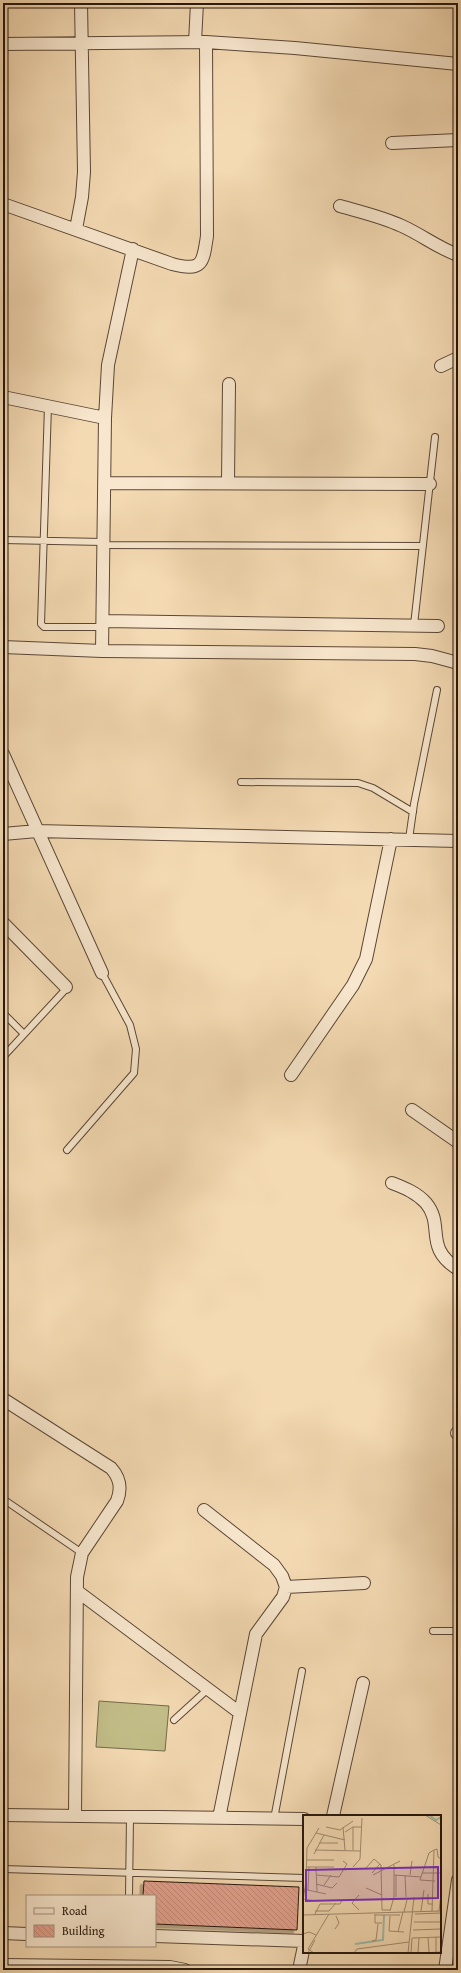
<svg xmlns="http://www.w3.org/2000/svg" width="461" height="1973" viewBox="0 0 461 1973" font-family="'Gentium Book Plus',serif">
<defs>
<pattern id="building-back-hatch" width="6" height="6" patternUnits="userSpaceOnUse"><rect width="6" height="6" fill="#e5a18e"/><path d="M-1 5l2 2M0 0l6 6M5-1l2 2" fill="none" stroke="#c48a79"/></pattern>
<filter id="shadow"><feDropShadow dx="-3.5" dy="3.5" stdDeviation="0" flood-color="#0004"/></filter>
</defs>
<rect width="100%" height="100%" fill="#f4dab3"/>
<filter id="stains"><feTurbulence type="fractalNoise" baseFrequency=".005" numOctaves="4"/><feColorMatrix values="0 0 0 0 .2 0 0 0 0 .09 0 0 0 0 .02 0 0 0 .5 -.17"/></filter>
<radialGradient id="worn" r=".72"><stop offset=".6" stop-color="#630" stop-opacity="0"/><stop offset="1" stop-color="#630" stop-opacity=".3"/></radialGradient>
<path fill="#c2bd88" stroke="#746a4a" d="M99 1701 169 1706 165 1751 96 1747Z"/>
<path fill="url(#building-back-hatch)" stroke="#26160d" filter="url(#shadow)" d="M144 1881 299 1887 297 1930 155 1924V1896H143Z"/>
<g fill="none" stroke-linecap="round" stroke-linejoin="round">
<defs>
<path id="lane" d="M48 406 41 624 44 627H103
M3 540 103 542
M103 545 423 546
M414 625 435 437
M241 782 358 783 373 788 413 812
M409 839 414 804 437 690
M3 1013 24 1034
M3 1057 65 990 66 987
M67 1150 134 1073 136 1049 130 1025 102 973
M3 1499 82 1553
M433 1631H458
M174 1720 208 1689
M274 1819 302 1671
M3 1869 304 1878
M129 1896 130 1816"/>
<path id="street" d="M195 42 197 3
M3 44 206 42 295 48 458 64
M392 143 458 140
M3 204 172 264C203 272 203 263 207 236L206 42
M340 206C361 212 383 217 402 226 422 235 438 248 458 255
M76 229 82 197 84 172 81 3
M441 366 458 358
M3 397 105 418
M228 482 229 384
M104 483 430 484
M103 621 438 626
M3 647 102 651 415 654 432 656 458 663
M102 651 105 418 108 365 133 249
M3 754 102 973
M3 834 37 831 458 841
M3 923 66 987
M291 1075 353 985 366 959 391 839
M412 1110 458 1142
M392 1183C405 1188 417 1193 426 1203 445 1226 423 1247 458 1269
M3 1399 111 1468C120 1478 122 1488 117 1501L82 1553 77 1577 75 1816
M457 1433 458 1434
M204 1510 274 1565 282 1576 286 1587 283 1597 256 1634 219 1818
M286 1587 364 1583
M77 1591 240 1713
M3 1815 304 1819
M333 1816 363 1683
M3 1933 27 1934
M155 1936 304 1941
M3 1965 170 1967 185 1970
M299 1970 304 1946
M445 1970 458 1880"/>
</defs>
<use href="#lane" stroke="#5a4736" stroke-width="8"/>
<use href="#street" stroke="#5a4736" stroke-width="14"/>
<use href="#lane" stroke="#f8e7ce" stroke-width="6"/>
<use href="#street" stroke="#f8e7ce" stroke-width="12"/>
</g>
<g transform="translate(303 1815)">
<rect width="138" height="138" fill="#f4dab3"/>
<path fill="none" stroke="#9dbba8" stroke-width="2" d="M126 0 133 5 138 2M52 129 80 125 81 100"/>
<path fill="none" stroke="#a28c71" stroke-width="1" d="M122 0 138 10M23 12 37 15M40 12 42 35M50 12V35M37 15 50 6M42 17 50 12H58M13 18 42 25M16 28H35M12 35 57 36M131 35 126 38 117 65 132 66M131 35 134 34 135 42 138 44M11 39 21 20M4 45H31M3 52H31M13 52 14 77M50 52 57 44 59 3M63 53 71 44 78 50 79 95H87M69 58 77 49M119 58H138M13 60 36 62 44 49 40 46M70 60 97 46M91 60 118 62M93 60V82M102 60 103 82M107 60 109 46M13 69 29 73 34 68M21 70 28 60M63 73 79 80M0 74 23 79M5 75 6 52M125 79V89H130M56 80 49 88 56 95M0 84 13 86M0 86 3 66 4 33 16 13M12 96H26L33 88M87 96 91 82V50M118 96 121 75M129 96 131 35M136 96 138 79M101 97 104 85M12 99 17 89H37L39 85M72 99V108H79M112 99 138 98M0 100 138 96M72 100H97M87 101 86 116 101 117M111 107H138M32 114 36 108 33 101M110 115 138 114M95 117 100 97M0 119 6 117 13 120M125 122 126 137M133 122V137M69 126 73 125 75 109M5 138 12 125M11 138 5 134 26 99M51 138 54 134 106 127M105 138 111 82M108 138 109 123 138 122M115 138 116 123M118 138 138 137"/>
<path fill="#7b2cbf" fill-opacity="0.15" stroke="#7b2cbf" stroke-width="2" d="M135 52V83L3 86V55Z"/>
<rect width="138" height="138" fill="none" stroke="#26160d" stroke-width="2"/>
</g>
<rect width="461" height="1973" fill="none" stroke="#f4dab3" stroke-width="16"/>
<rect x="4" y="4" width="453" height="1965" fill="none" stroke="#26160d" stroke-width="2"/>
<rect x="8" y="8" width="445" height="1957" fill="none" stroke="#26160d"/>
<rect x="26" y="1895" width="130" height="52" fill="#f8e7ce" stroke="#a49381"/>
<rect x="34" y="1908" width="20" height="6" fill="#f8e7ce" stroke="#a49381"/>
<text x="62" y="1915" font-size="12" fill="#26160d">Road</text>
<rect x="34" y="1925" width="20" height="12" fill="url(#building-back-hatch)" stroke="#a49381"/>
<text x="62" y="1935" font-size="12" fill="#26160d">Building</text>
<rect width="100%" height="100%" filter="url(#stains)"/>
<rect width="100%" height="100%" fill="url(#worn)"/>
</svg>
